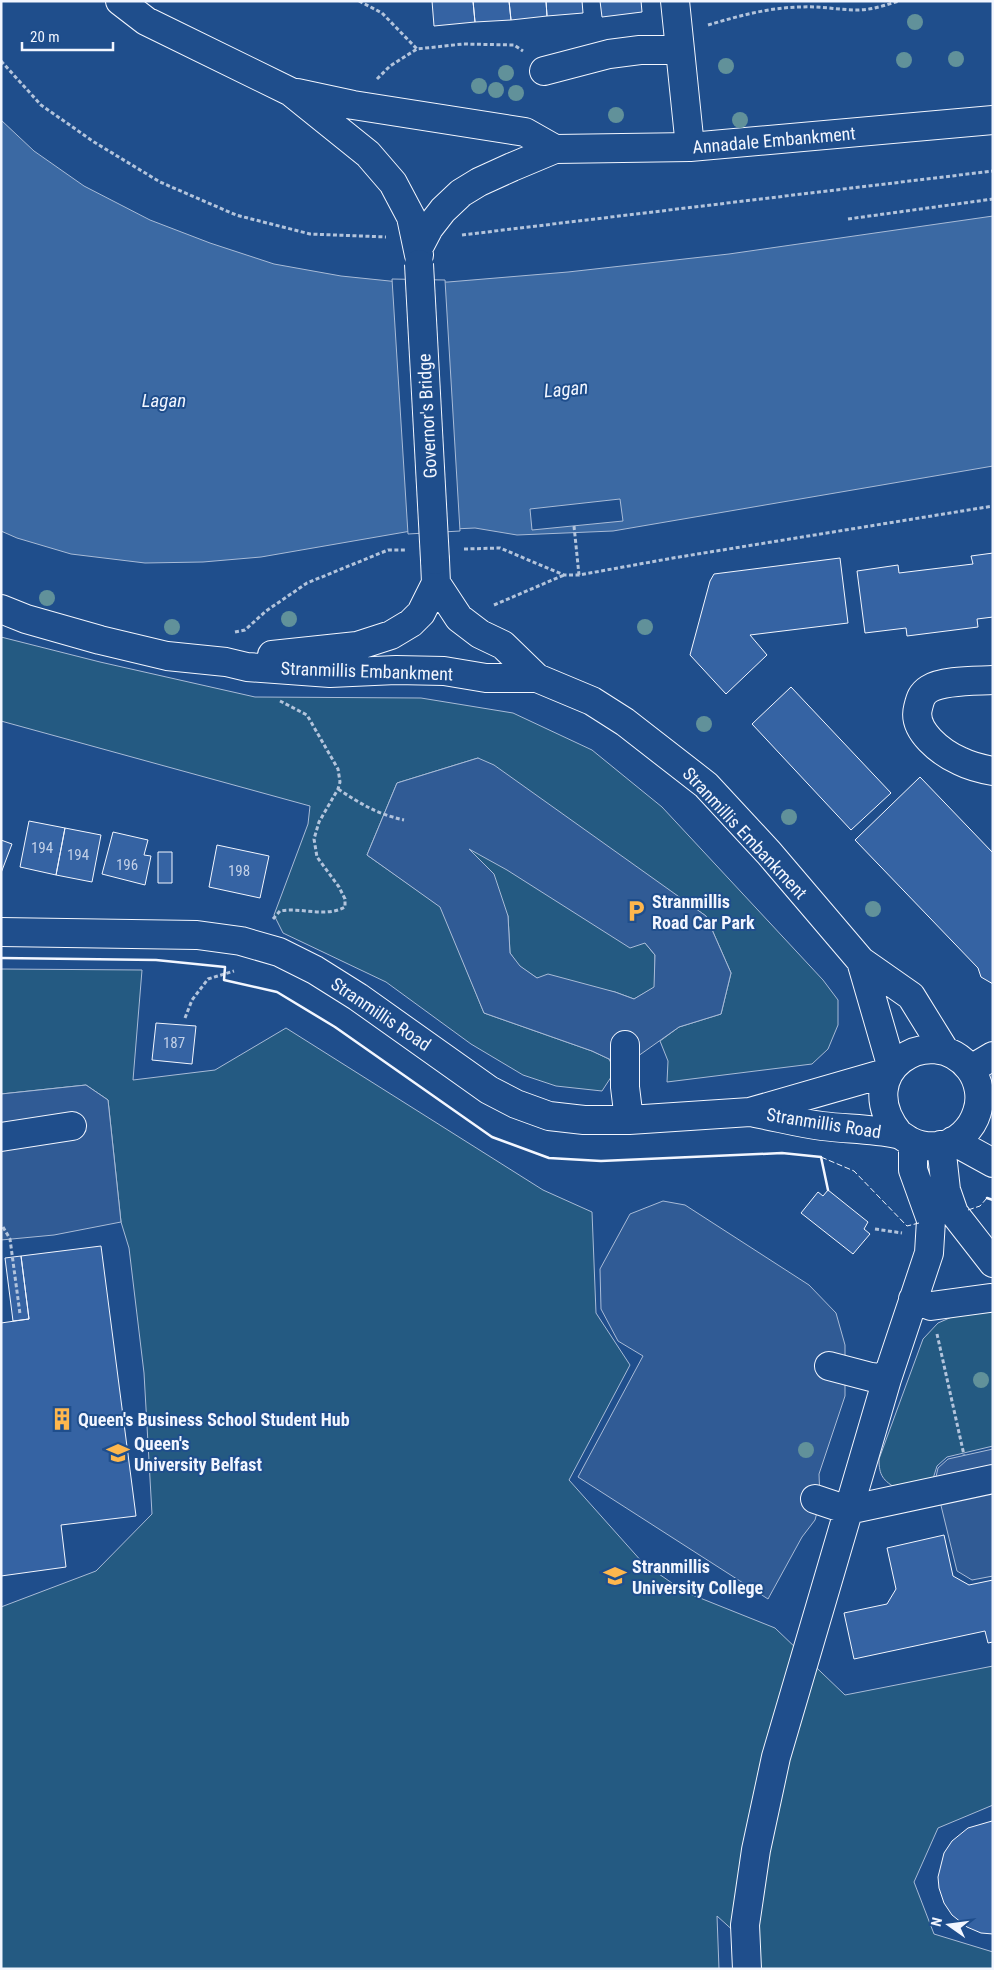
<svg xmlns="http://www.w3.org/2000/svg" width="994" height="1970" viewBox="0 0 994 1970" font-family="'Roboto Condensed',sans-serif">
<rect width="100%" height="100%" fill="#1f4e8c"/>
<path fill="#245a82" stroke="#a8bbd7" d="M1 637 100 662 255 697 421 698 513 713 592 750 662 807 823 980 838 1000V1025L828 1049 812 1064 667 1082 668 1061 660 1041 679 1027 721 1014 731 973 706 916 478 758 397 783 367 855 441 907 484 1013 592 1051 609 1059 615 1071 602 1091 556 1086 523 1075 471 1044 386 982 283 933 274 915 308 824 310 806 1 721Z
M467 847 645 943 655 955V987L634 999 615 992 537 978 519 966 510 953 508 916Z
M1 969 142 970 133 1080 215 1070 286 1028 543 1190 592 1212 596 1313 630 1365 569 1480 643 1563 685 1592 775 1628 845 1695 993 1666V1805L938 1828 914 1882 934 1934 993 1952V1969H758L757 1952 717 1916 719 1969H1V1607L96 1571 152 1514 144 1373 129 1248 121 1222 108 1100 86 1085 1 1094Z
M993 1310V1446L947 1457 937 1466 932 1482 897 1489C883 1480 879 1476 879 1459L923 1339 938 1323 961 1313Z"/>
<path fill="#305b95" stroke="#a8bbd7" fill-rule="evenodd" d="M478 758 494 765 706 916 731 973 721 1014 679 1027 624 1066 592 1051 484 1013 440 907 367 855 397 783ZM469 849 507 870 630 948 645 943 655 955 654 987 634 999 615 992 548 974 537 978 520 966 510 953 508 916 494 874Z
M86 1085 108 1100 121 1222 54 1235 1 1240V1094Z
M663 1201 685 1205 809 1285 836 1313 845 1345V1396L819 1474 820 1501 815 1520 802 1537 768 1599 578 1477 643 1356 618 1341 601 1309 600 1269 630 1214Z
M993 1449V1576L972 1580 957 1571 935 1481 938 1468 948 1459Z"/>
<path fill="#3b69a3" stroke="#a8bbd7" d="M1 120 34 151 84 186 150 220 210 243 274 264 341 276 409 283 448 282 568 272 729 254 993 216V466L613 531 517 535 475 528 411 531 261 557 203 562 145 563 71 554 17 538 1 531Z"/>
<path fill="#1f4e8c" stroke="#a8bbd7" d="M392 279 445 280 460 531 408 534Z
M620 499 623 521 532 530 530 509Z"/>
<path fill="#3563a3" stroke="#f2f6ff" d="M432 1H473L475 22 434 26Z
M473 1H509L511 20 475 22Z
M509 1H546L547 16 511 20Z
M546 1H582L583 13 547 16Z
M600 1H641L642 12 602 17Z
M993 553V617L977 619 978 627 907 636 906 628 865 633 857 571 898 565 899 573 973 564 971 556Z
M840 558 848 623 750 635 767 655 726 694 690 655 710 581 714 574Z
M791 687 891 793 851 830 752 724Z
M920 777 993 853V984L981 977 978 968 855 840Z
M29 821 65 828 56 875 20 867Z
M65 828 101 835 92 882 56 875Z
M113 832 148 840 144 855 151 856 145 885 102 874Z
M1 840 12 844 1 873Z
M217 845 269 856 260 898 209 887Z
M158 852H172V883H158Z
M156 1023 196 1026 192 1064 152 1060Z
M828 1190 868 1222 864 1229 870 1234 853 1254 801 1213 818 1192 823 1196Z
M101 1246 136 1516 61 1525 66 1567 1 1576V1323L29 1319 21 1256Z
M21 1256 29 1319 13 1321 5 1258Z
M944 1535 953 1576 969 1585 993 1580V1642L988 1643 985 1631 854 1659 844 1613 887 1604 896 1589 887 1548Z
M992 1821H993V1934L981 1933 967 1927 952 1915 944 1903 939 1888 938 1877 944 1853 952 1841 968 1828Z"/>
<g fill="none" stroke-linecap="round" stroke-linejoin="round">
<defs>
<path id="minor" d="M120 1 146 21 291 92 368 154 393 183 411 217 419 255
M675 1 690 147
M544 71 609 54 640 50H680
M297 93 353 105 525 132 555 149
M418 249 429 228 443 210 461 193 479 182 512 167 555 149 690 147 993 120
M436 583 459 618 480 634 503 645 537 678
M1 609 26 619 100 640 167 656 226 662 247 667 330 673 396 670 444 671 486 678H537L592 701 625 722 706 785 769 853 861 961 911 996 945 1051
M272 655 357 646 391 635 411 623 421 613 436 583 435 560
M993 680C976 681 943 680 929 689 921 694 920 700 918 708 912 731 942 753 960 761 970 766 982 769 993 771
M1 932 197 935 241 941 279 952 315 970 358 997 489 1090 516 1104 549 1116 584 1120H629L750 1112 889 1072
M861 961 892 1068
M625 1045V1087L629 1120
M971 1069 993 1056
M755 1113C777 1117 799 1123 822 1126 846 1129 873 1129 897 1134 902 1135 906 1139 910 1141 919 1146 930 1147 940 1146 957 1143 972 1129 977 1112 982 1098 979 1081 970 1069 931 1019 849 1072 899 1134
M1 1137 72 1126
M953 1141 993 1163
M941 1145 946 1190 954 1213 993 1263
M913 1299 931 1306 990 1298
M829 1366 871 1377 887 1379
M815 1499 848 1510 993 1479
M747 1969 745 1925 756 1850 776 1757 887 1379 929 1253 931 1220 913 1170V1143"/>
</defs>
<use href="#minor" stroke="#f2f6ff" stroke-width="30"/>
<path stroke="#b3c4dc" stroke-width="3" stroke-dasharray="4 2.5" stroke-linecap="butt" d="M359 1 382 13 417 49
M708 25C739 16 770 7 803 7 821 6 839 10 857 10 872 10 886 5 899 1
M1 61 41 105 94 142 160 182 236 215 310 234 386 237
M377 79 390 66 417 49 463 44 514 45 523 51
M848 219 993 199
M462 235 993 171
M574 526 579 575
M464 549 500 548 564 575H579L673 558 993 506
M494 605 564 575
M235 632 245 630 266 611 307 583 388 550H406
M338 789C361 804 377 814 404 820
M273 919 280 911C302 907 325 918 345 907V899L339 887 317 857 314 839 319 822 338 789 340 782 338 769 307 715 280 701
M185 1018 192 1000 208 979 234 971
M3 1227 10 1239 20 1314
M875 1229 902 1233
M937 1334 964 1455"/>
<use href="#minor" stroke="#1f4e8c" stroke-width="28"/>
<defs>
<path id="minor-bridge" d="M419 264 435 560"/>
</defs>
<use href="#minor-bridge" stroke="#f2f6ff" stroke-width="30" stroke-linecap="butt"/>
<use href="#minor-bridge" stroke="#1f4e8c" stroke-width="28"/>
<path stroke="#f2f6ff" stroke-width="1" stroke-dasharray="6 2.5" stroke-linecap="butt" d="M821 1157 854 1171 907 1226 919 1223
M968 1210 980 1206 987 1198"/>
<path stroke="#f2f6ff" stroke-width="2.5" d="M1 958 156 960 225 967 224 980 277 992 335 1027 492 1137 549 1158 601 1161 782 1153 821 1157 828 1190
M987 1198 993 1200"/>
</g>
<g fill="#61919a">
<circle cx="915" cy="22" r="8"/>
<circle cx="956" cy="59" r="8"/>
<circle cx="904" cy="60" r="8"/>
<circle cx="726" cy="66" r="8"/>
<circle cx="506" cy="73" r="8"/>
<circle cx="479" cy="86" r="8"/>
<circle cx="496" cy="90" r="8"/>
<circle cx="516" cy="93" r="8"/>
<circle cx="616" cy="115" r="8"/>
<circle cx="740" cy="120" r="8"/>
<circle cx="47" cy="598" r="8"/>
<circle cx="289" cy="619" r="8"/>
<circle cx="172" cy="627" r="8"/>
<circle cx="645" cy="627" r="8"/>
<circle cx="704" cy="724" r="8"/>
<circle cx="789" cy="817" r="8"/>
<circle cx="873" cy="909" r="8"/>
<circle cx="981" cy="1380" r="8"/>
<circle cx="806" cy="1450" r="8"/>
</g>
<defs>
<symbol id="parking-bare" viewBox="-9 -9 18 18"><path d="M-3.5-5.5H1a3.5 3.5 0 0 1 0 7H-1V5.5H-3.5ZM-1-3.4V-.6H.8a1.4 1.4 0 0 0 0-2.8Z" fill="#ffb74d" stroke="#1f4e8c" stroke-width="2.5" paint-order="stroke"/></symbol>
<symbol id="building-bare" viewBox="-9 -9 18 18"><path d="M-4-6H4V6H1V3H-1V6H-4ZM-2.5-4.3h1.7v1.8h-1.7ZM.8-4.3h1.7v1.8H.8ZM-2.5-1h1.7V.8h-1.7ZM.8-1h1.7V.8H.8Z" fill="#ffb74d" stroke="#1f4e8c" stroke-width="2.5" paint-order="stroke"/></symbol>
<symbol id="university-bare" viewBox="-9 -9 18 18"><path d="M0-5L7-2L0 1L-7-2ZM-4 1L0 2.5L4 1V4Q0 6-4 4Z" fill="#ffb74d" stroke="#1f4e8c" stroke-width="2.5" paint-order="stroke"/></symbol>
</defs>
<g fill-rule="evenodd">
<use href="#parking-bare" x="620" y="895" width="32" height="32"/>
<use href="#building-bare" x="46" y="1403" width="32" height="32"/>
<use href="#university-bare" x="102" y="1437" width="32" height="32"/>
<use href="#university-bare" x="599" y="1560" width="32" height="32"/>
</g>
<g text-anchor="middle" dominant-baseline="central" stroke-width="4" stroke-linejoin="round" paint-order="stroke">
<g font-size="15" fill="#c3d1e8">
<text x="42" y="848">194</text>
<text x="78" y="855">194</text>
<text x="127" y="865">196</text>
<text x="239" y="871">198</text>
<text x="174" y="1043">187</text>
</g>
<g font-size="18" fill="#f2f6ff" stroke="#1f4e8c">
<text transform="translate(774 140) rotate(-5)">Annadale Embankment</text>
<text transform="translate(427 416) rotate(-93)">Governor's Bridge</text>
<text transform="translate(367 671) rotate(2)">Stranmillis Embankment</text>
<text transform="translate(745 833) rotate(47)">Stranmillis Embankment</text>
<text transform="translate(381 1014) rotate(34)">Stranmillis Road</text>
<text transform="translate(824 1123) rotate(9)">Stranmillis Road</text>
</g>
<g font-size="18" font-weight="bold" fill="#f2f6ff" stroke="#1f4e8c" text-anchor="start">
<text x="652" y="901">Stranmillis<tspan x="652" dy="21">Road Car Park</tspan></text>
<text x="78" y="1419">Queen's Business School Student Hub</text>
<text x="134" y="1443">Queen's<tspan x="134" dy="21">University Belfast</tspan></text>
<text x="632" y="1566">Stranmillis<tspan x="632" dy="21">University College</tspan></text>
</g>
<g font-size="19" font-style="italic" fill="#f2f6ff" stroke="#1f4e8c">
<text transform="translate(566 389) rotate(-5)">Lagan</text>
<text x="164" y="400">Lagan</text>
</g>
</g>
<rect width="994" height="1970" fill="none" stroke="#f2f6ff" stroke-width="5"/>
<g transform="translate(949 1925) rotate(284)" stroke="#1f4e8c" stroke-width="4" paint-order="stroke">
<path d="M0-4L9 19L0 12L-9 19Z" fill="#f2f6ff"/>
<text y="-8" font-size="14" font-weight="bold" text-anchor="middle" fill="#f2f6ff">N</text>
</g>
<path d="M22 42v8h91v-8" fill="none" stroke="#f2f6ff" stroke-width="2.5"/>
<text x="30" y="42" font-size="15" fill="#f2f6ff" stroke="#1f4e8c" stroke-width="4" paint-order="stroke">20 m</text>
</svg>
